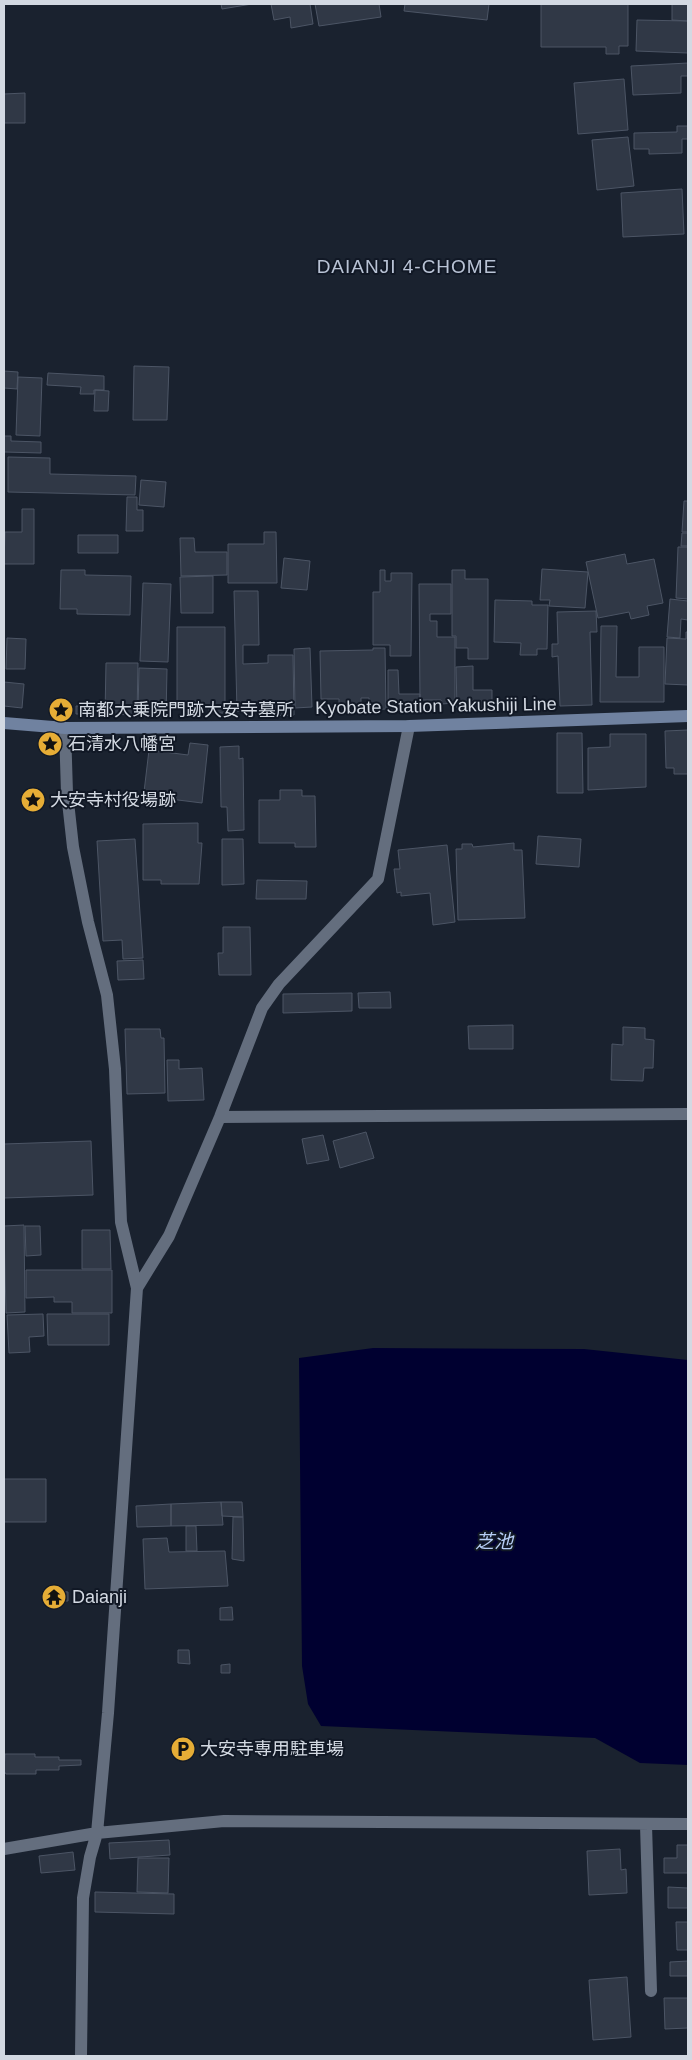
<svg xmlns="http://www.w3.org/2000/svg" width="692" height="2060" viewBox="0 0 692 2060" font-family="Helvetica,'Noto Sans JP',sans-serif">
<rect width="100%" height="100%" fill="#1a222f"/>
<path fill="#000030" d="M373 1348 584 1349 688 1360V1765L640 1763 595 1738 321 1726 308 1704 302 1666 299 1358Z"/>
<path fill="#303846" stroke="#4c5565" d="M221 4H252L222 9Z
M271 4H310L313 24 291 28 290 17 274 20Z
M315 4H379L381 17 319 26Z
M405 4H489L487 20 404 11Z
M541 4H628V46H619V54H606V47H541Z
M672 4H688V21L672 20Z
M637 20 688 21V53L636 51Z
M688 63V76H681V93L633 95 631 66Z
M624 79 628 130 578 134 574 83Z
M25 93V123H4V94Z
M677 126H688V139H682V153L649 154V149H634V133L677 132Z
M628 137 634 186 597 190 592 140Z
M682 189 684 234 623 237 621 193Z
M134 366 169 367 167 420H133Z
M4 371 18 372 17 389 4 388Z
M48 373 104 376V390H94V394H80L81 387 47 385Z
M18 377 42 378 40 436 16 435Z
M95 390 109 391 108 411H94Z
M4 436H11V441L41 442V453L4 452Z
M8 457 50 458V474L136 476 135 495 8 492Z
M141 480 166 482 164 507 139 505Z
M127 497H137V510H143V531H126Z
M684 501H688V532H682Z
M22 509H34V564H4L5 532H22Z
M264 532H276L277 583H228V544H264Z
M682 533H688V546H681Z
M78 535H118V553H78Z
M180 538H194L195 552H227V575L181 576Z
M678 547H688V599L676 598Z
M625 554 627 564 654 559 663 603 647 606 649 615 631 619 629 612 598 618 586 562Z
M284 558 310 561 307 590 281 588Z
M542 569 588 572 585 608 549 606 550 600H540Z
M61 570H85V575L131 576 130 615 77 614V609H60Z
M380 570H385V581H391V573H412L411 656H390V645H373V592H380Z
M452 570H465V579H488V659H468V648H456V636H452Z
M213 576V613H181L180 577Z
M143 583 171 584 168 662 140 661Z
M419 584H451V614H430V621H437V637H455V703L441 704V700H420Z
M234 591H258L259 645H243V664L268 663V655H293L294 715 267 716V710L237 711Z
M670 599 688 601V620L681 619 680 638 667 637Z
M495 600 532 601V605H548L547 649H537V655H520L521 643 494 642Z
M596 611 597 632H590L592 705 560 706 558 656 552 657V644H558L557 612Z
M601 626H617L616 677H639V647H664V702H600Z
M177 627H225V713H209V708H177Z
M686 632H688V685L665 684 667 638 686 639Z
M7 638 26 639 25 669H6Z
M310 648 312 707 295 708 294 649Z
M373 648H385L386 709 369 710V698H361V706H339V699H321L320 651 373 650Z
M106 663H138L137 715 105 714Z
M473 666V690H492V708H457L456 667Z
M139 668 167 669 166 717 151 716V711H138Z
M388 670H398L399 694H420V709H388Z
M4 682 24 684 22 708 4 706Z
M76 706H86V714H76Z
M688 730V774H674V768H666L665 731Z
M557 733H582L583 793H557Z
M610 734H646V787L588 790V748L610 747Z
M190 743 208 745 202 803 162 798V794L144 792 149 750 188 755Z
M239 746V759L243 758 244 830 228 831 227 807H221L220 747Z
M280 790H302V796H315L316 847H295V843H259V800H280Z
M198 823V843H202L199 884H161V880H143V824Z
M538 836 581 839 579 867 536 864Z
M135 839 143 958 123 959 122 940 103 941 97 841Z
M222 839H243L244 884 222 885Z
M514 843V850H522L525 918 458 920 456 849H462V844H472L473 847Z
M447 845 455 922 433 925 430 893 401 896V892L397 893 394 869H400L398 850Z
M257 880 307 881 306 899H256Z
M223 927H250L251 975H219L218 953H223Z
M143 960 144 979 118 980 117 961Z
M390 992 391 1008H359L358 993Z
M352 993V1011L283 1013V994Z
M513 1025V1049H469L468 1026Z
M623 1027 645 1028V1039L654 1040 653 1068H644L643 1081 611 1080 612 1044 623 1045Z
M125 1029H160L161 1038H164L165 1093 127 1094Z
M167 1060H179V1069L202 1068 204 1100 168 1101Z
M366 1132 374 1158 340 1168 333 1141Z
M323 1135 329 1160 307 1164 302 1139Z
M91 1141 93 1195 4 1198V1144Z
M24 1225 25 1312 6 1313 4 1226Z
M25 1226H40L41 1255 26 1256Z
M82 1230H110L111 1269H82Z
M26 1270H112V1313H72V1302H54V1297L26 1298Z
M43 1314 44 1336 29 1337 30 1352 9 1353 7 1315Z
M47 1314H109V1345H48Z
M4 1479H46V1522H4Z
M221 1502 223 1525 171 1526V1504Z
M221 1502H242L243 1517 222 1516Z
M171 1504V1526L137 1527 136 1506Z
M233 1517H243L244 1561 232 1559Z
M186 1526H196L197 1551H186Z
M167 1538 169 1552 225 1551 228 1586 145 1589 143 1539Z
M59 1591 68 1592V1601H59Z
M232 1607 233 1620H220V1608Z
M178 1650H189L190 1664 178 1663Z
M230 1664V1673H221V1665Z
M5 1754H35V1757H59V1760H81V1765L59 1766V1770H36V1774H6L4 1771Z
M169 1840 170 1855 110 1859 109 1843Z
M677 1845H688V1873H664V1858H677Z
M620 1849 621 1870 626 1869 627 1893 589 1895 587 1851Z
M73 1852 75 1870 41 1873 39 1856Z
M138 1858H169L168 1893 137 1892Z
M668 1887 688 1888V1908H668Z
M95 1892 174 1894V1914L95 1912Z
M676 1922H688V1950H677Z
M688 1961V1976H670V1962Z
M627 1977 631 2037 593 2040 589 1980Z
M664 1998H688V2028L665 2029Z"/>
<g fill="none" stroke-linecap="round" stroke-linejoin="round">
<path stroke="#646e7e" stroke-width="12" d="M65 728 67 793 73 847 88 922 107 995 115 1069 121 1222 137 1288
M220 1117 688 1114
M646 1825 651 1991
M4 1849 97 1833 224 1821 688 1824
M81 2056 83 1898 90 1857 97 1833 108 1713 137 1288 169 1236 220 1117 262 1008 279 984 378 879 409 726"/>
<path stroke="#7082a0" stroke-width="12" d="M4 723 65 728 409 726 688 716"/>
</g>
<defs>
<symbol id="sight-disc" viewBox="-11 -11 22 22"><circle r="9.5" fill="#e6ad36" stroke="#111825"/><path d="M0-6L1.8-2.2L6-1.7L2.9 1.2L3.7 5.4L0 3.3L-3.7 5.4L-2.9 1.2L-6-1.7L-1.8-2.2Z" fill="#111"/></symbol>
<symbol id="temple-disc" viewBox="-11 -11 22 22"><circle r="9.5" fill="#e6ad36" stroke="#111825"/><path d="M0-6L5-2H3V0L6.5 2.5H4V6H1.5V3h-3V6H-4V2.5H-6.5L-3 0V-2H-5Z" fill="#111"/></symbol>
<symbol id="parking-disc" viewBox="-11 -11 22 22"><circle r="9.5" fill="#e6ad36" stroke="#111825"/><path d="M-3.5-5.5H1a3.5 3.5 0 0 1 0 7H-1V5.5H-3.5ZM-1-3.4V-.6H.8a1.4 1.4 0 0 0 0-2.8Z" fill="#111"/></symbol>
</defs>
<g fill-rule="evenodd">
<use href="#sight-disc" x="47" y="696" width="28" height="28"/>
<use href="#sight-disc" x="36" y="730" width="28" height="28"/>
<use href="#sight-disc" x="19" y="786" width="28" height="28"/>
<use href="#temple-disc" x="40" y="1583" width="28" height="28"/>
<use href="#parking-disc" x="169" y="1735" width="28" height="28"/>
</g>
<g text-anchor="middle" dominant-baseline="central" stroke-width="4" stroke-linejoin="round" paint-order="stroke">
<g font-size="18" fill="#d3d9e2" stroke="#111825">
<text transform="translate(436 706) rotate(-1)">Kyobate Station Yakushiji Line</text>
</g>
<g font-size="18" fill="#d3d9e2" stroke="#111825" text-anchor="start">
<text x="78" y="710">南都大乗院門跡大安寺墓所</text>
<text x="68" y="744">石清水八幡宮</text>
<text x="50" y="800">大安寺村役場跡</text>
<text x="72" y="1597">Daianji</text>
<text x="200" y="1749">大安寺専用駐車場</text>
</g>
<g font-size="19" letter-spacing="1" fill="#b9c3d5" stroke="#111825">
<text x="407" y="266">DAIANJI 4-CHOME</text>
</g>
<g font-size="19" font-style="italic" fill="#b6cdf5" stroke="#111825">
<text x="494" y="1541">芝池</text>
</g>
</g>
<rect width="692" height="2060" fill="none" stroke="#d3d9e2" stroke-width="10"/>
</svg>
